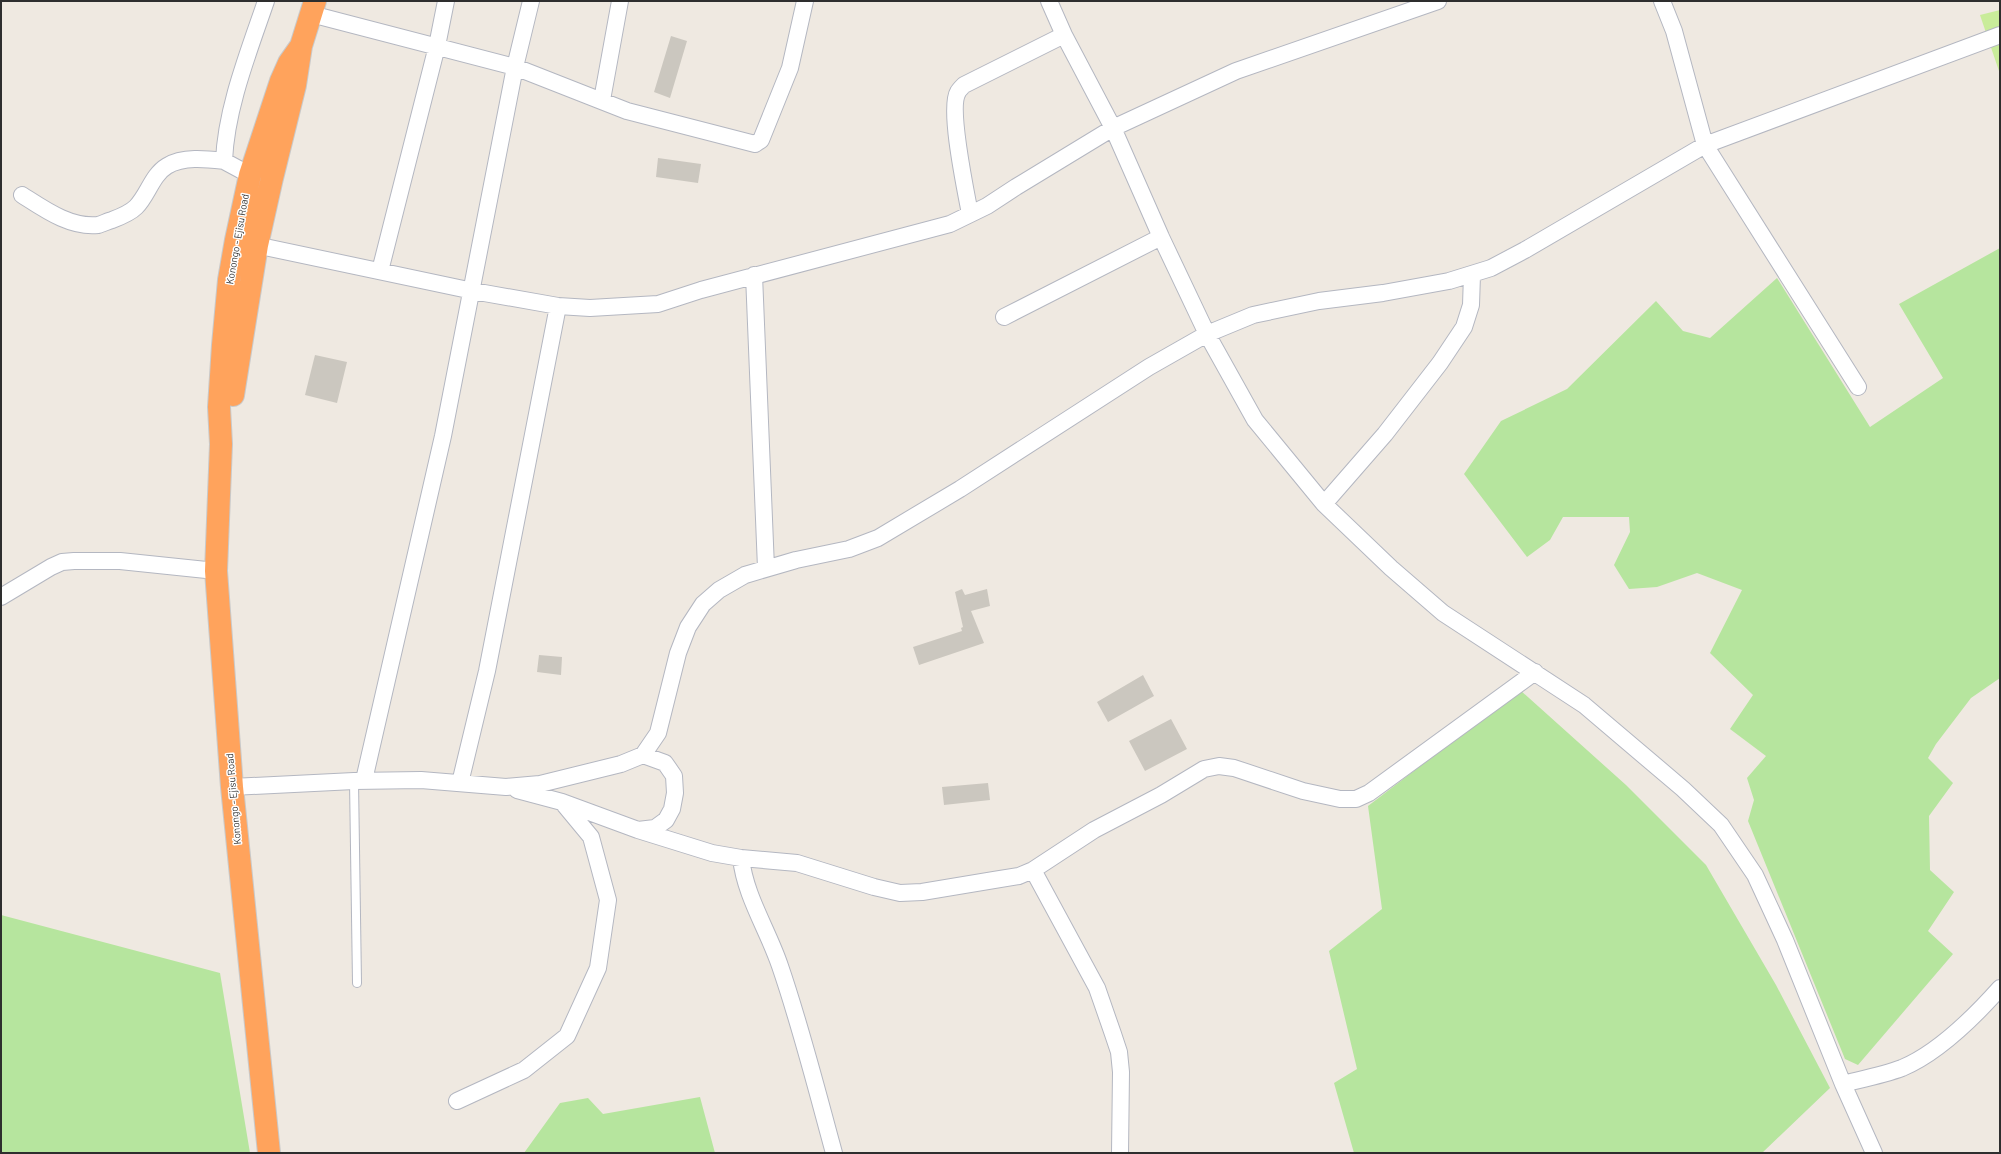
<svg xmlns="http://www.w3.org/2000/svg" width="2001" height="1154" viewBox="0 0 2001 1154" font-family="Barlow,sans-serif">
<rect width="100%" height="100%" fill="#efe9e1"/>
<path fill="#b6e59e" d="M2000 248V678L1971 698 1936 744 1928 758 1953 783 1929 816 1930 870 1954 892 1928 931 1953 954 1858 1065 1845 1059 1748 821 1754 800 1747 778 1766 756 1730 729 1753 695 1710 653 1742 590 1697 573 1657 587 1629 589 1614 565 1630 532 1629 517H1563L1550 540 1527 557 1464 474 1501 421 1567 389 1656 301 1683 331 1710 338 1777 278 1870 427 1943 378 1899 304Z
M1520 690 1626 785 1706 865 1776 985 1830 1088 1762 1153H1354L1334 1083 1357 1069 1329 951 1382 909 1368 806Z
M1 915 220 973 250 1153H1Z
M700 1097 715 1153H524L560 1103 588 1098 603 1114Z"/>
<path fill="#c9ec9a" d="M2000 10V74L1980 15Z"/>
<path fill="#cbc7bf" d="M671 36 687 41 670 98 654 92Z
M658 158 701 164 698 183 656 177Z
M315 355 347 362 337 403 305 395Z
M962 589 965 595 987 589 990 606 971 611 984 643 919 665 913 647 962 631 961 628 963 627 955 592Z
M539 655 562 657 561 675 537 672Z
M1143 675 1154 696 1108 722 1097 702Z
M1171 719 1187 749 1145 771 1129 741Z
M988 783 990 800 944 805 942 787Z"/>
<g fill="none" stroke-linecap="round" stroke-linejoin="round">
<defs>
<path id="lane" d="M354 781 357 983"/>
<path id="street" d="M1049 1 1064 35 1113 128 1161 237 1207 334 1255 420 1324 504 1391 568 1443 613 1584 705 1683 789 1721 825 1755 875 1785 940 1843 1084 1874 1153
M1662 1 1674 31 1705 145 1858 387
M311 14 515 67 627 111 755 144 761 140 790 68 805 1
M602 100 620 1
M250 175 224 161C226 108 249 51 266 1
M22 195C44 209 70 228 98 225 102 224 108 221 112 220 120 217 130 213 136 207 148 195 152 175 167 166 183 156 207 159 224 161
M970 214C966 192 948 108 958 92 959 90 962 87 964 85L1064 35
M246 243 473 291 558 306 590 308 658 304 701 290 950 224 987 206 1016 187 1113 128 1236 71 1438 1
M380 271 437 46 446 1
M754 275 766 568
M1004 317 1161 237
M1324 504 1385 434 1440 363 1464 327 1471 305 1472 275
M1 597 51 567 62 562 74 561H120L216 571
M364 780 443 436 515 67 531 1
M460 783 487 671 558 306
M232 787 354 781 421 780 506 787 540 784 621 764 643 755 658 733 678 653 688 627 703 604 719 590 745 575 796 560 849 549 878 538 960 489 1149 367 1207 334 1253 315 1319 301 1383 293 1449 281 1491 268 1525 250 1705 145 2000 35
M517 790 562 802 638 830 712 853 741 858 797 863 874 887 900 893 922 892 994 880 1019 876 1033 870 1097 988 1113 1034 1119 1052 1121 1072 1120 1153
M638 830 655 828 666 820 672 809 675 793 674 776 665 763 643 755
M741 858C745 896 768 930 780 966 801 1027 817 1091 834 1153
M1033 870 1094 830 1161 795 1204 769 1219 766 1234 768 1303 791 1340 799H1356L1369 793 1535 672
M1843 1084C1863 1079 1883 1075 1902 1068 1938 1053 1975 1016 2000 988
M457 1101 524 1070 567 1036 598 968 608 900 591 837 562 802"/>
<path id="highway" d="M233 395 257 245 272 178 295 85 301 46 315 1
M269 1153 232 787 216 571 221 444 219 407 223 345 229 280 236 240 250 175 281 81 289 63 301 46"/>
</defs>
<use href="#lane" stroke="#b4b7c1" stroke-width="10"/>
<use href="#street" stroke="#b4b7c1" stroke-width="18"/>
<use href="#highway" stroke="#c9c9c9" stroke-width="24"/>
<use href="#lane" stroke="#fff" stroke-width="8"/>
<use href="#street" stroke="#fff" stroke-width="16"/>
<use href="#highway" stroke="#ffa35c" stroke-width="22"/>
</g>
<g text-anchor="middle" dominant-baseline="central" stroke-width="3" stroke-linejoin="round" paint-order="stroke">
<g font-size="10" fill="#2e2e2e" stroke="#fff">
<text transform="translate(237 239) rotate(-80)">Konongo - Ejisu Road</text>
<text transform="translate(233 799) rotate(-95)">Konongo - Ejisu Road</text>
</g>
</g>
<rect width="2001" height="1154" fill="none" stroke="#2e2e2e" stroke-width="4"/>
</svg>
